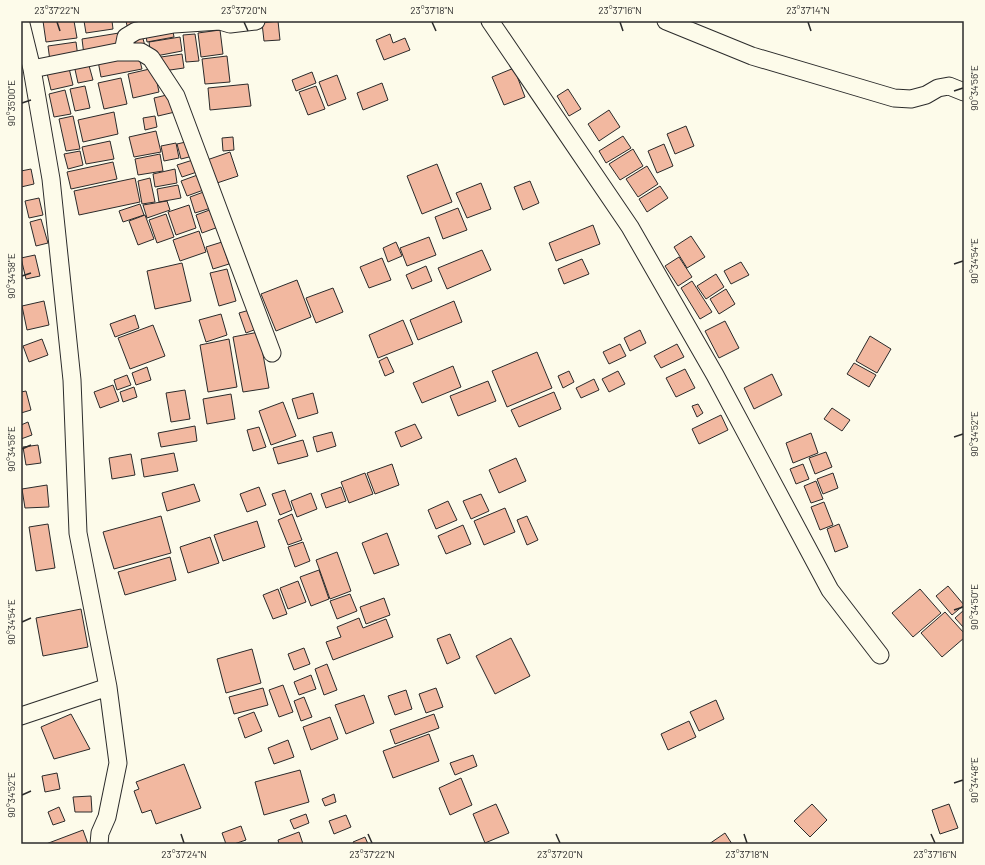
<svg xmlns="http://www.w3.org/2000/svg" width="985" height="865" viewBox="0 0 985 865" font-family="Barlow,sans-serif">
<rect width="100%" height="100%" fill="#fdfbea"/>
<path fill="#f2b8a0" stroke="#2b2b2b" d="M43 21H74L77 38 46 42Z
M84 21H112L113 29 86 33Z
M126 21H146L128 30Z
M278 21 280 40 264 41 262 23Z
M172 26 174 37 147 42 145 30Z
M220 30 223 54 201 57 198 33Z
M119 33 122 49 84 55 82 39Z
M195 34 199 61 186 62 183 35Z
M390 34 393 43 405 38 410 50 384 60 376 40Z
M142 35 145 46 129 50 126 38Z
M180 37 182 51 151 57 149 42Z
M76 42 78 57 50 61 48 46Z
M138 53 142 69 101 77 98 61Z
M182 54 184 68 163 71 161 57Z
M227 56 230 82 205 84 202 59Z
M88 62 93 80 78 83 74 65Z
M68 64 73 85 51 90 46 69Z
M154 68 159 92 133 98 128 74Z
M514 68 525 97 504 105 492 77Z
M312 72 316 83 296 91 292 80Z
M337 75 346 99 328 106 319 82Z
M121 78 127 104 104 109 98 83Z
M382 83 388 100 363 110 357 93Z
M248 84 251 106 210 110 208 88Z
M85 86 90 108 75 111 70 89Z
M316 86 325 109 308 115 299 92Z
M568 89 581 109 569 116 557 96Z
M65 90 71 114 54 117 49 94Z
M171 94 175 112 158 116 154 98Z
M609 110 620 127 599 141 588 124Z
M114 112 118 134 83 142 78 120Z
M73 116 80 149 66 151 59 119Z
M155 116 157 127 145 130 143 118Z
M686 126 694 146 675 154 667 134Z
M156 131 161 152 134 157 129 137Z
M623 136 631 148 606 163 599 151Z
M233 137 234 150 223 151 222 138Z
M110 141 114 159 86 164 82 147Z
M190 141 193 156 181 159 177 144Z
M176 143 179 158 164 161 161 146Z
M664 144 673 166 657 173 648 151Z
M633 149 643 166 620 180 609 164Z
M80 151 83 165 68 169 64 154Z
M230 152 238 176 211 185 204 161Z
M160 154 163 171 138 175 135 159Z
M196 159 200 171 182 177 177 165Z
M113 162 117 179 71 189 67 172Z
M437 164 452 202 422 214 407 176Z
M647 166 658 184 638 197 626 179Z
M31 169 34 184 21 187V171Z
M175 169 177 183 155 187 153 174Z
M203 173 209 188 187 196 181 181Z
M135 178 140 202 79 215 74 191Z
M150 178 155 202 142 204 138 181Z
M530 181 539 203 523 210 514 187Z
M481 183 491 209 467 218 456 193Z
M178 185 181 198 159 202 157 189Z
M660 186 668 198 647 212 639 199Z
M209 190 214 207 195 213 190 197Z
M39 198 43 215 29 218 25 201Z
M167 201 170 210 147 218 143 205Z
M140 204 144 215 123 222 119 211Z
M189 205 196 228 176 235 168 212Z
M215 208 221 226 202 233 196 215Z
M458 208 467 230 443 239 435 217Z
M166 214 174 237 157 243 149 220Z
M145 215 154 239 138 245 129 221Z
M41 219 48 243 36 246 30 222Z
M593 225 600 244 556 261 549 243Z
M199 231 206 252 180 261 173 240Z
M691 236 705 257 687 268 674 247Z
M429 237 436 255 407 266 400 248Z
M222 242 229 264 213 269 206 247Z
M396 242 402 256 388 262 383 248Z
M482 250 491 270 447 289 438 268Z
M35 255 40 276 26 279 21 258Z
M679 257 692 277 678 286 665 266Z
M382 258 391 280 369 288 360 267Z
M582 259 589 274 564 284 558 269Z
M741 262 749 275 731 284 724 271Z
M182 263 191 301 155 309 147 271Z
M426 266 432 281 412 289 406 275Z
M227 269 236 301 219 306 210 273Z
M716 274 724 287 706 299 697 286Z
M297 280 311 317 276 331 261 294Z
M692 281 712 312 700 319 681 288Z
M333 288 343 312 316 323 306 298Z
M726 289 735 304 719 314 710 299Z
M44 301 49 325 27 330 22 306Z
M454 301 462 322 418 340 410 320Z
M253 309 259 328 246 333 239 313Z
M221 314 227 335 206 342 199 320Z
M135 315 139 328 115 337 110 324Z
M403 320 413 344 378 358 369 335Z
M725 321 739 348 719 358 705 331Z
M153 325 165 356 130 369 118 338Z
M640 330 646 343 630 351 624 338Z
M259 332 269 388 243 392 233 337Z
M870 336 891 349 877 373 856 361Z
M42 339 48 355 29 362 23 346Z
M229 339 237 387 208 392 200 345Z
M620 344 626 356 609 364 603 352Z
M677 344 684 357 661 368 654 356Z
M537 352 552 388 507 407 492 371Z
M387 357 394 372 385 376 379 361Z
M854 363 876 375 869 387 847 374Z
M453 366 461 387 422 403 413 383Z
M147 367 151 380 136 385 132 373Z
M685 369 695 388 676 397 666 378Z
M569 371 574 382 563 388 558 376Z
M618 371 625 384 609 392 602 379Z
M772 374 782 395 754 409 744 388Z
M127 375 131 385 117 390 114 380Z
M594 379 599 390 581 398 576 388Z
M488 381 496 401 458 416 450 396Z
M113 385 119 401 100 408 94 392Z
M134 387 137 397 123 402 120 392Z
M185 390 190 419 171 422 166 393Z
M26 391 31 410 21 413V392Z
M554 392 561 409 519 427 511 410Z
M313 393 318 413 298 419 292 399Z
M231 394 235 419 207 424 203 399Z
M283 402 296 436 271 445 259 411Z
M698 404 703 413 697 417 692 406Z
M832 408 850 420 842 431 824 419Z
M721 415 728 430 699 444 692 429Z
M28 422 32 435 21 439V425Z
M415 424 422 438 401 447 395 432Z
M195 426 197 441 161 447 158 433Z
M259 427 266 447 253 451 247 430Z
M332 432 336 446 317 452 313 437Z
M811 433 818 453 793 463 786 443Z
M303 440 308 456 278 464 273 448Z
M38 445 41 463 26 465 23 447Z
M826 452 832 467 815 474 809 458Z
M174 453 178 471 144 477 141 459Z
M131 454 135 475 112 479 109 458Z
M516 458 526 481 499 493 489 470Z
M392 464 399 485 375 494 367 473Z
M803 464 809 479 796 484 790 469Z
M365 473 373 494 349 503 341 482Z
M833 473 838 488 823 494 817 479Z
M816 481 823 499 811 503 804 486Z
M194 484 200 501 167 511 162 493Z
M47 485 49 507 25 508 22 489Z
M259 487 266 505 247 512 240 494Z
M341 487 346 501 326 508 321 494Z
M285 490 292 510 280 515 272 494Z
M311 493 317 509 297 517 291 501Z
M481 494 489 511 471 519 463 501Z
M448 501 457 520 436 529 428 510Z
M824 502 833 525 820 530 811 507Z
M505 508 515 532 484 545 474 521Z
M292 514 302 540 288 545 278 520Z
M161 516 171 553 114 569 103 532Z
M527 516 538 540 527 545 517 520Z
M257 521 265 547 223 561 214 535Z
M48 524 55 568 36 571 29 527Z
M839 524 848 547 835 552 827 529Z
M463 525 471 544 446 554 438 536Z
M387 533 399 565 374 574 362 543Z
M210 537 219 563 188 573 180 547Z
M303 542 310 561 295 567 288 547Z
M337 552 351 591 330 599 316 560Z
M170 557 176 580 125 595 118 572Z
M319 570 329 599 311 606 300 577Z
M298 581 306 602 288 609 280 588Z
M948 586 964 605 952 615 936 596Z
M278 589 287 614 273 619 263 595Z
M920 589 941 613 913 637 892 613Z
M350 594 357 611 337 619 330 601Z
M384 598 390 615 366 624 360 607Z
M81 609 88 647 43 656 36 618Z
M964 610V628L955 618Z
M945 612 964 633V638L942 657 921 633Z
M359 618 363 628 386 619 393 637 333 660 326 642 341 637 337 627Z
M450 634 460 658 447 664 437 639Z
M511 638 530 676 495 694 476 656Z
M304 648 310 664 294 670 288 654Z
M252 649 261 683 226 693 217 659Z
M327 664 337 690 324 695 315 669Z
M311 675 316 689 299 695 294 682Z
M283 685 293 712 279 717 269 690Z
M263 688 268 705 234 714 229 697Z
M436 688 443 707 426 713 419 694Z
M406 690 412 709 395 715 388 696Z
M364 695 374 723 346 734 335 705Z
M304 697 312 717 301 721 294 701Z
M716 700 724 719 699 731 690 712Z
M254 712 262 731 245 738 238 718Z
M71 714 90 749 54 759 41 727Z
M434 714 439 728 395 744 390 730Z
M330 717 338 739 311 750 303 727Z
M689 721 696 737 668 750 661 734Z
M429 734 439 761 393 778 383 751Z
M288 740 294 757 274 764 268 748Z
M473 755 477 766 455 775 450 763Z
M184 764 201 808 156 824 151 810 142 813 134 791 139 789 136 782Z
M300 770 309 802 264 815 255 782Z
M57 773 60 789 45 792 42 776Z
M461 778 472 805 450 815 439 788Z
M334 794 336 802 325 806 322 799Z
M91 796 92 812H75L73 797Z
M496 804 509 833 485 843 473 814Z
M812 804 827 820 810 837 794 821Z
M949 804 958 828 940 834 932 810Z
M59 807 65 821 53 825 48 812Z
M306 814 309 823 294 829 290 820Z
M346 815 351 827 334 834 329 821Z
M241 826 246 840 234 844H226L222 833Z
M83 830 88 844H46Z
M299 832 303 844H279L278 840Z
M725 833 732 844H709Z
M365 837 368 844H354L353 842Z"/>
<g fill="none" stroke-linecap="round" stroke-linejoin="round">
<defs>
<path id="minor" d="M220 21 230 24 256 21
M490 21 630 227 715 375 830 590 880 655
M666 21 752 56 894 98 911 99 926 95 938 88 949 86 964 92
M21 24 32 69 51 179 72 380 78 533 108 687 118 763 107 817 100 833 99 844
M123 52 126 37 136 31 174 24 220 21
M32 69 117 52H141L151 58 176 96 272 353
M21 716 108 687"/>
</defs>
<use href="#minor" stroke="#2b2b2b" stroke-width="19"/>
<use href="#minor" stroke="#fdfbea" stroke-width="17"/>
</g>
<path fill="none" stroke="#2b2b2b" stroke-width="1.5" d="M57 22 60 31M244 22 248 31M432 22 436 31M620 22 623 31M808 22 811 31M954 91 963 88M22 103 31 100M954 264 963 261M22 276 31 273M954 437 963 434M22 449 31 445M954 610 963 607M22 622 31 618M954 783 963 780M22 795 31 791M181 834 184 843M368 834 372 843M556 834 560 843M744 834 747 843M931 834 935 843"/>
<rect width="985" height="865" fill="none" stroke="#fdfbea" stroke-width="44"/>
<rect x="22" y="22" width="941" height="821" fill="none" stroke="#2b2b2b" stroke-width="1.5"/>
<g font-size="10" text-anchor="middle" fill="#2b2b2b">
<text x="57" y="14">23°37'22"N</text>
<text x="244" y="14">23°37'20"N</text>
<text x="432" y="14">23°37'18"N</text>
<text x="620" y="14">23°37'16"N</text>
<text x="808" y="14">23°37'14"N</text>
<text transform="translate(974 88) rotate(-90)" y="4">90°34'56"E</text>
<text transform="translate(11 103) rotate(-90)" y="4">90°35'00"E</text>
<text transform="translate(974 261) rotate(-90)" y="4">90°34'54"E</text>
<text transform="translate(11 276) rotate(-90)" y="4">90°34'58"E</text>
<text transform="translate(974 434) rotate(-90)" y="4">90°34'52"E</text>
<text transform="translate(11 449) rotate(-90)" y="4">90°34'56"E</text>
<text transform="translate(974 607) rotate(-90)" y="4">90°34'50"E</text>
<text transform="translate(11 622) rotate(-90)" y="4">90°34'54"E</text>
<text transform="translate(974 780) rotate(-90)" y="4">90°34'48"E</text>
<text transform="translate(11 795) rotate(-90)" y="4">90°34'52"E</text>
<text x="184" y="858">23°37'24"N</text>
<text x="372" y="858">23°37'22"N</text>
<text x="560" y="858">23°37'20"N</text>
<text x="747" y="858">23°37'18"N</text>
<text x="935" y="858">23°37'16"N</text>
</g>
</svg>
